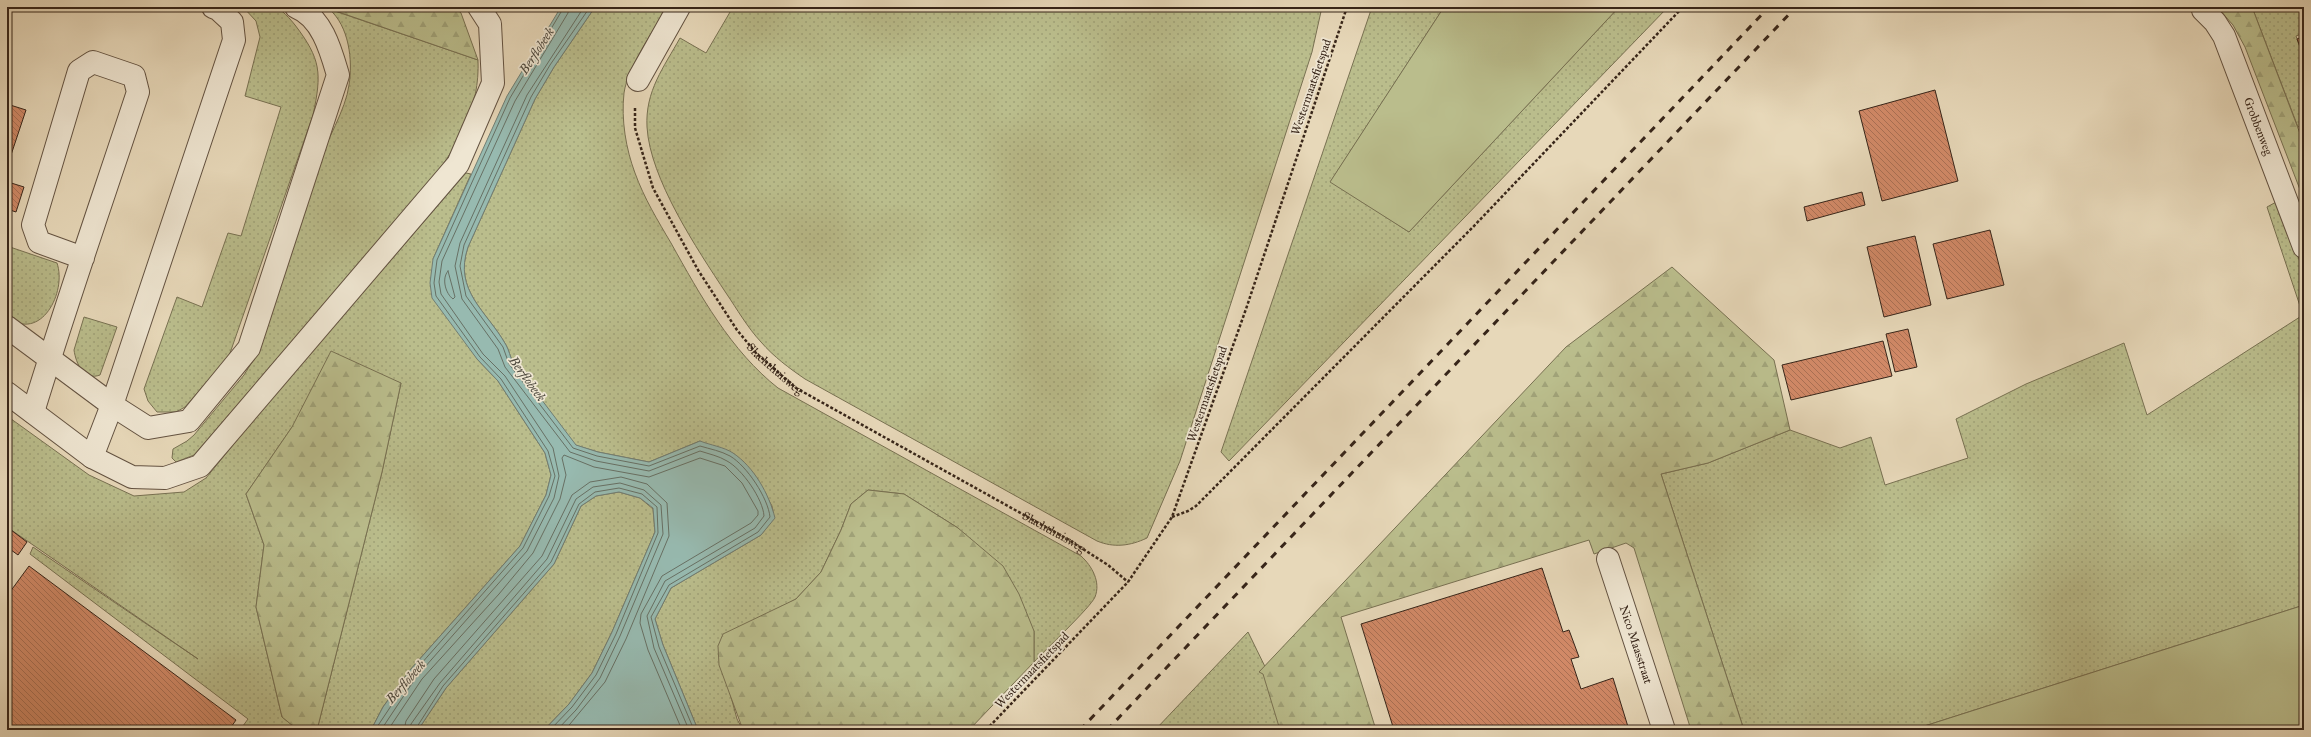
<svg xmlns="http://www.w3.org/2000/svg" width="2311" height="737" viewBox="0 0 2311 737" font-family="'IM FELL Great Primer',serif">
<defs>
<pattern id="grass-dots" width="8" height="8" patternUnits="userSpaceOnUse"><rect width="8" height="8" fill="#babd8c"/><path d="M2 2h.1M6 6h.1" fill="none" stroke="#a0a278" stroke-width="1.8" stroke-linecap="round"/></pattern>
<pattern id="forest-firs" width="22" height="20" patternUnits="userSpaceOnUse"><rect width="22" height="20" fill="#babd8c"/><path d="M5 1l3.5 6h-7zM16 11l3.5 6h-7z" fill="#a0a278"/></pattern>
<pattern id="building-back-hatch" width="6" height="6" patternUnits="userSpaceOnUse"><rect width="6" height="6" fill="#d18967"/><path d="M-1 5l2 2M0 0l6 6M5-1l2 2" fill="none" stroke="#aa7054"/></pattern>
</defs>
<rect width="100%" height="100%" fill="#e7d8b9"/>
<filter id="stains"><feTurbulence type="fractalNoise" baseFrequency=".005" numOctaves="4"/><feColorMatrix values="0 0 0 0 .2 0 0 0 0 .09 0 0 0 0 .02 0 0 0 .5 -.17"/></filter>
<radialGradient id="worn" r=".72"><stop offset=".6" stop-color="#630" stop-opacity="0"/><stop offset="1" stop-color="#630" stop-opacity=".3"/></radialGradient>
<path fill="url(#grass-dots)" stroke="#787152" d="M243 7C253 7 264 5 274 7 281 8 291 20 295 25 321 59 322 73 313 115L229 356 185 407 176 412H157L148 401 144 389 177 297 202 307 228 233 241 236 281 107 245 96 260 37 256 21Z
M595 7H667C653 32 628 66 624 93 621 120 626 149 635 173 644 198 658 221 671 243 700 295 731 351 778 388L1081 556C1092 566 1101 582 1095 597 1091 607 1044 651 1034 662V631L958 528 904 494 868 490 851 504 841 530 821 572 796 599 768 614 730 693 737 719 743 730H698L663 645 655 619 671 588 761 535 774 518 772 506 754 474 700 441 649 462 598 452 575 445 513 362C510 357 509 350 506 345 487 311 453 291 468 247L535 99 554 67Z
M733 7H1322L1312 52 1180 461 1147 538C1130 546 1114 548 1097 541L805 379C789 368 774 357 761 342 747 327 737 309 726 293 697 249 650 179 647 127 645 91 664 67 680 38L706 53Z
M1372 7H1444L1331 181 1409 232 1619 7H1668L1229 461 1221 452Z
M2252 7H2304V33L2296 36 2304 59V125L2298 127Z
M329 9 478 60C480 107 459 145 431 180L194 455 176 462 172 458 173 449 187 441 194 435 244 375 259 351C278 290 296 227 317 166 326 142 346 109 349 85 353 60 349 26 329 9Z
M466 173 471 174 433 259 477 359 498 381 545 453 551 475 546 495 520 546 410 670 383 707 371 730H317L382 472 401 383 292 427 246 494 264 545 256 607 282 717 298 730H240L248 719 30 554 33 547 198 659 7 527V416L89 475 134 496 184 492 206 478 270 400Z
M2278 201 2304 273V605L1912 730H1744L1661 474 1708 463 1790 430 1840 448 1871 437 1885 485 1968 458 1956 419 2026 384 2124 343 2147 415 2303 315 2267 207Z
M7 246 57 263C67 292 41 343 7 317Z
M84 317 117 327 100 375C84 381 76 364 74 350Z
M619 492 640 498 653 509 655 532 612 632 592 673 569 704 544 730H418L446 688 554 564 581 506 596 496Z
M1248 632 1275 687 1287 730H1155Z"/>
<path fill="url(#forest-firs)" stroke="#787152" d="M324 7H454L461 13 478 60Z
M2217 7H2252L2304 144V200L2245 47 2233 25Z
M1672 267 1774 360 1790 430 1708 463 1661 474 1744 730H1691L1634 548 1626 543 1594 554 1589 540 1341 617 1376 730H1280L1263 674 1259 672 1566 347Z
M331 351 401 383 382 472 317 730H298L282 717 256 607 264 545 246 494 292 427Z
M868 490 904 494 958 528 1003 566 1019 594 1034 631V662L969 730H743L719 665 718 646 723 634 796 599 821 572 841 530 851 504Z"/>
<path fill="#babd8c" stroke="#787152" d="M1444 7H1619L1409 232 1330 182Z
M2304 605V730H1912Z"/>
<path fill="#97bab0" stroke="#717e74" d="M561 7H595L554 67 535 99 468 247C453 291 487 311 506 345 509 350 510 357 513 362L576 445 598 452 649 462 700 441C710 445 724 447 733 453 754 467 769 494 775 518L761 535 671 588 655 619 663 645 698 730H544L569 704 592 673 612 632 655 532 653 508 640 498 619 492 596 496 581 506 554 564 446 688 418 730H371L383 707 410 670 520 546 546 495 551 475 545 453 498 381 477 359 432 298 430 283 433 259 507 96Z"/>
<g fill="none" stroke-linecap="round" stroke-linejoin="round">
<path stroke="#677064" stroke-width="1" d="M584 7 527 95 460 243 455 266 462 299 498 349 505 367 570 452 596 461 649 471 700 451C709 454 719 456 727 461 742 469 763 499 764 516L755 528 665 581 647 616 654 648 689 730
M590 7 550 65 531 97 464 245 460 266 466 296 503 347 509 364 573 448 597 456 649 466 700 446C710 449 721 451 730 456 747 466 768 498 770 517L758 532 669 585 651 617 659 647 694 730
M448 271 455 297 453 299C446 294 441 279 448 271Z
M375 730 413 673 523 548 549 496 555 476 548 451 501 379 480 357 436 296 434 283 437 260 510 98 564 7
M381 730 417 676 527 551 554 498 559 476 553 448 505 376 483 354 441 294 439 282 442 261 515 101 568 13 569 7
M388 730 422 679 499 594 533 553 560 499 566 475 562 458 564 455 594 467 649 477 700 458 725 466 742 483 758 511V515L751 523 662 576 641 614 640 623 648 650 682 730
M404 730 406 721 434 679 542 556 572 495 590 482 621 477 647 484 667 503 669 536 626 639 605 682 565 730
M410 730 411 724 440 683 547 559 576 499 593 487 620 483 644 490 661 505 663 534 620 636 600 678 576 710 557 730
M415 730 443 686 551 562 579 504 595 492 619 488 642 494 657 507 658 533 616 634 596 675 572 707 550 730"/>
</g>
<path fill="url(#building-back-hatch)" stroke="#372519" d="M2304 36V56L2297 39Z
M1935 90 1958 181 1882 201 1859 111Z
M7 104 26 110 7 167Z
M8 182 24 187 16 212 7 209Z
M1862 192 1865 205 1807 221 1804 207Z
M1990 230 2004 285 1947 299 1933 244Z
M1915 236 1931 305 1884 317 1867 247Z
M1908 329 1917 367 1895 372 1886 334Z
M1883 341 1892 376 1791 400 1782 365Z
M7 527 27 542 18 555 7 547Z
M29 566 236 720 229 730H7V596Z
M1542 568 1563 632 1569 630 1579 657 1571 659 1581 689 1613 678 1629 730H1394L1361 624Z"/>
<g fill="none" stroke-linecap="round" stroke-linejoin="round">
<defs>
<g id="minor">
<path id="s2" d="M2203 10 2215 22 2224 36 2304 247"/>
<path d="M638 80 679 7"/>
<path d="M7 327 112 405 148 428 189 421 249 348 338 75C331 51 322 17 296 7"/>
<path d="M7 393 92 457 132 477 165 478 200 466 458 164 493 83 490 24 479 7"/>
<path d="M33 412C66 304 103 198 138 92L134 76 93 62 79 71 33 225 39 242 83 258"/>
<path d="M92 457 112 405 234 40 232 22 218 9 213 7"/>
<path id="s3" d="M1608 559 1664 730"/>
</g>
</defs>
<use href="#minor" stroke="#635241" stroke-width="24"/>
<g stroke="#372519" stroke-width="2.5" stroke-dasharray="3 2" stroke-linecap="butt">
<path id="s1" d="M635 108V128L653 188 698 270 737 330 756 353 796 388 1069 540 1108 565 1128 582"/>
<path d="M1172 517 1188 511 1196 506 1473 227 1683 7"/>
<path d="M986 730 1128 582 1172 517 1246 309 1347 7"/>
</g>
<use href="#minor" stroke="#efe6d2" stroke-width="22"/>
<path stroke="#372519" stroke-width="3" stroke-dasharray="7 7" stroke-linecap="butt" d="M1080 730 1769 7
M1107 730 1796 7"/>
</g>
<g text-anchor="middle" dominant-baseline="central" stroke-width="3.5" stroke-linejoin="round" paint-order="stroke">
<g font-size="12" fill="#372519" stroke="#efe6d2">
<text transform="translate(1311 87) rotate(-71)">Westermaatsfietspad</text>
<text stroke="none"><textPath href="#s2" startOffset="130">Grobbenweg</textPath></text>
<text stroke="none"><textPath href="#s1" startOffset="302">Slachthuisweg</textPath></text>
<text transform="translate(1207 394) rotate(-71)">Westermaatsfietspad</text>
<text stroke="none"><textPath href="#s1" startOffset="626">Slachthuisweg</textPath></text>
<text stroke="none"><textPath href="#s3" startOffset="90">Nico Maasstraat</textPath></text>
<text transform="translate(1032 670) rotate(-46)">Westermaatsfietspad</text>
</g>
<g font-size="13" font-style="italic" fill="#4f4a3f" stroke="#efe6d2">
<text transform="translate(537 51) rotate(-57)">Berflobeek</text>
<text transform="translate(527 379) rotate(54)">Berflobeek</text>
<text transform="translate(406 682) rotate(-49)">Berflobeek</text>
</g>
</g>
<rect width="2311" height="737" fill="none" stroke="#e7d8b9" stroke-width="24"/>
<rect x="8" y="8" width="2295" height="721" fill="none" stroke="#372519" stroke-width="2"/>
<rect x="12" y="12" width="2287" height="713" fill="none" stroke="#372519"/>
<rect width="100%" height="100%" filter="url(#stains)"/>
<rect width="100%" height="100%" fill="url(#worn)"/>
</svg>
